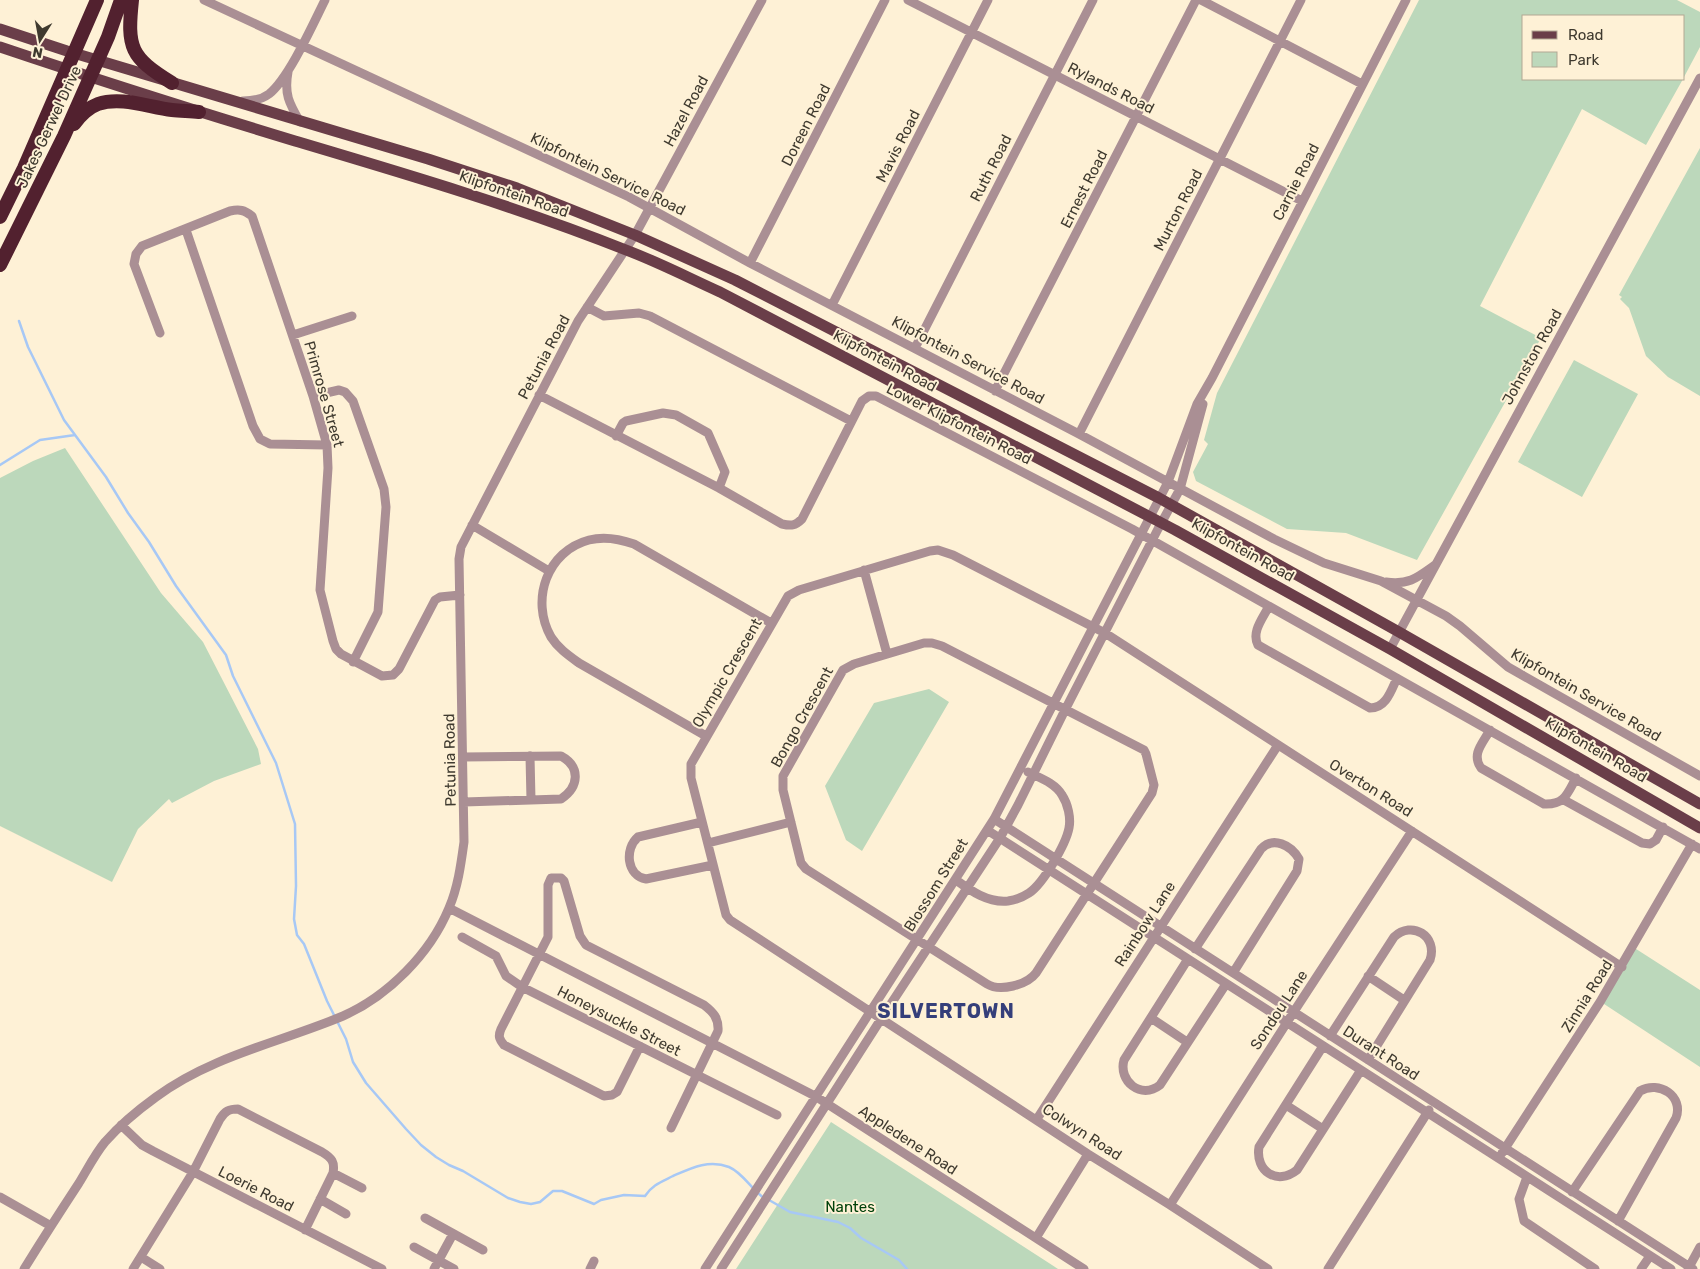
<svg xmlns="http://www.w3.org/2000/svg" width="1700" height="1269" viewBox="0 0 1700 1269" font-family="Rubik,sans-serif">
<rect width="100%" height="100%" fill="#fef1d6"/>
<path fill="#bcd8bb" d="M1419 0H1677L1700 12V47L1684 77V16H1524V79H1683L1646 145 1582 109 1480 306 1541 338 1417 560 1346 533 1287 529 1196 481 1193 472 1208 444 1204 440 1217 393Z
M1700 148V396L1668 377 1646 356 1629 308 1620 299 1622 297 1619 295Z
M1574 360 1638 394 1582 497 1518 462Z
M65 448 161 593 203 642 258 749 261 764 214 781 172 803 169 799 138 829 112 882 0 826V478L33 461Z
M929 689 949 702 862 851 846 840 825 786 874 703Z
M1633 947 1700 990V1067L1601 1002Z
M831 1122 1052 1265 1058 1269H736Z"/>
<g fill="none" stroke-linecap="round" stroke-linejoin="round">
<path stroke="#a7c8f5" stroke-width="2.5" d="M19 321 28 347 64 420 106 477 128 513 149 542 176 586 226 655 233 676 276 763 295 824 296 886 294 919 297 935 304 944 327 1001 346 1039 353 1062 366 1083 406 1129 421 1145 436 1157 449 1165 463 1171 508 1198 520 1202 531 1204 540 1202 553 1191H562L594 1204 601 1200 624 1195 645 1196C652 1185 661 1182 673 1176 691 1168 709 1159 729 1167 743 1173 751 1189 764 1198
M0 465 40 440 75 435
M769 1200 790 1212 838 1222 850 1228 861 1238 899 1260 907 1269"/>
<path stroke="#aa8f94" stroke-width="9" d="M204 0 629 197 750 263 1079 434 1274 539 1324 563 1381 581 1446 616 1460 626 1508 667 1700 776
M908 0 1302 201
M1201 0 1362 84
M288 72C284 94 289 103 300 122
M243 101C253 101 261 100 269 94 289 78 313 24 325 0
M186 230 253 426 260 439 270 444 327 445
M750 263 885 0
M832 305 988 0
M587 307 604 316 639 313 650 316 851 421
M160 333 134 264 136 254 142 246 230 211C240 209 244 210 252 216L313 396 327 445 328 468 320 590 333 641 336 649 341 654 382 676 393 675 399 669 435 600 440 597 460 595
M293 335 352 316
M915 348 1093 0
M995 391 1196 0
M539 395 719 488 782 524C791 526 795 526 802 519L862 401 869 396H876L1132 529 1700 849
M313 396 339 390 345 392 353 401 384 489 386 507 378 612 353 662
M1079 434 1301 0
M616 436 623 423 626 421 663 413 676 415 708 433 725 472 719 488
M472 525 549 571
M864 570 887 654
M1386 582C1409 585 1417 578 1435 565
M1269 606C1263 618 1251 632 1258 645L1370 708C1386 708 1391 691 1397 678
M924 643H932L942 646 1144 750 1146 754 1154 785 1152 793 1036 973C1027 985 1000 992 987 984L806 869 801 863 799 855 783 790V776L843 670 854 664Z
M1390 649 1700 78
M1490 730C1483 743 1471 754 1481 768L1544 804C1565 805 1567 794 1576 778
M706 736 579 663C568 655 558 648 551 637 530 600 547 551 589 540 604 536 620 539 634 544L771 623
M530 756 531 800
M463 757 561 756C581 767 579 787 561 799L464 802
M1564 800 1642 843 1650 844 1656 840 1663 827
M994 819 1693 1269
M702 822 638 837C624 849 627 876 646 879L713 865
M987 830 1671 1269
M708 843 791 822
M956 880C971 891 988 903 1008 901 1015 900 1023 897 1029 893 1043 884 1066 844 1069 828 1071 818 1068 804 1062 795 1055 783 1040 778 1028 772
M449 908 815 1096 1084 1269
M462 937 496 956 506 976 522 987 777 1115
M1195 949 1261 849C1273 836 1291 845 1299 859L1297 871 1233 973
M1188 959 1124 1060C1118 1081 1141 1100 1160 1085L1226 984
M1368 976 1404 1000
M1151 1018 1187 1042
M1330 1036 1394 937C1412 920 1438 936 1430 960L1368 1060
M640 1046 617 1092 612 1095 604 1096 504 1045C499 1039 498 1036 501 1029L548 937V885L551 878H561L564 881 580 936 586 945 704 1005C713 1012 719 1018 718 1031L671 1128
M1323 1046 1259 1147C1255 1171 1277 1186 1297 1170L1361 1070
M1286 1105 1323 1129
M1037 1119 1278 745
M121 1125 142 1145 153 1151 382 1269
M1502 1153 1600 1002 1692 844
M333 1173 362 1188
M1527 1177 1519 1199 1524 1221 1595 1269
M1572 1192 1640 1091C1659 1080 1684 1096 1676 1118L1618 1221
M0 1197 51 1226
M320 1199 346 1214
M1170 1205 1293 1013 1412 831
M425 1218 483 1250
M1036 1238 1088 1154
M414 1247 454 1269
M141 1257 160 1269
M24 1269C42 1240 60 1212 79 1183 87 1170 95 1154 105 1142 120 1125 138 1110 156 1097 211 1056 281 1042 343 1016 388 996 430 954 449 908 458 887 461 864 464 842L459 559 461 547 578 321 635 235 762 0
M133 1269 193 1172 220 1119C225 1111 229 1109 238 1109L322 1152C332 1158 335 1162 333 1173L305 1230
M434 1269 453 1234
M590 1269 594 1261
M705 1269 994 819 1168 482 1197 404 1212 378 1406 0
M721 1269 881 1019 1000 838 1018 805 1065 710 1158 529 1180 489 1203 404
M1268 1269 1170 1205 1088 1154 730 920 726 915 691 778V764L788 596 799 590 930 551 938 550 953 555 1105 633 1622 967
M1328 1269 1429 1110
M1641 1269 1650 1256
M1688 1269 1700 1247"/>
<path stroke="#6a3e49" stroke-width="11" d="M0 29 67 51 428 159 517 188 635 235 735 280 1159 498 1399 632 1700 804
M0 47C98 80 196 111 295 141 406 174 518 207 626 250 658 262 689 278 720 292L1175 530 1390 649 1700 828"/>
<path stroke="#52212f" stroke-width="14" d="M132 0C127 48 130 57 172 83
M74 124C80 116 87 108 98 104 121 96 148 107 172 110 181 111 190 111 199 112
M0 217 24 168 97 0
M0 265 64 136 108 37 121 0"/>
</g>
<g text-anchor="middle" dominant-baseline="central" stroke-width="4" stroke-linejoin="round" paint-order="stroke">
<g font-size="15" fill="#3f3a2f" stroke="#fef1d6">
<text transform="translate(1111 88) rotate(27)">Rylands Road</text>
<text transform="translate(686 111) rotate(-62)">Hazel Road</text>
<text transform="translate(806 125) rotate(-63)">Doreen Road</text>
<text transform="translate(49 127) rotate(-65)">Jakes Gerwel Drive</text>
<text transform="translate(898 146) rotate(-63)">Mavis Road</text>
<text transform="translate(991 168) rotate(-63)">Ruth Road</text>
<text transform="translate(608 174) rotate(26)">Klipfontein Service Road</text>
<text transform="translate(1296 182) rotate(-63)">Carnie Road</text>
<text transform="translate(1084 189) rotate(-63)">Ernest Road</text>
<text transform="translate(514 194) rotate(19)">Klipfontein Road</text>
<text transform="translate(1178 210) rotate(-63)">Murton Road</text>
<text transform="translate(544 357) rotate(-62)">Petunia Road</text>
<text transform="translate(1532 357) rotate(-61)">Johnston Road</text>
<text transform="translate(968 360) rotate(28)">Klipfontein Service Road</text>
<text transform="translate(885 361) rotate(28)">Klipfontein Road</text>
<text transform="translate(324 394) rotate(74)">Primrose Street</text>
<text transform="translate(959 424) rotate(27)">Lower Klipfontein Road</text>
<text transform="translate(1243 550) rotate(29)">Klipfontein Road</text>
<text transform="translate(727 673) rotate(-60)">Olympic Crescent</text>
<text transform="translate(1586 695) rotate(30)">Klipfontein Service Road</text>
<text transform="translate(802 717) rotate(-61)">Bongo Crescent</text>
<text transform="translate(1596 750) rotate(30)">Klipfontein Road</text>
<text transform="translate(450 760) rotate(-91)">Petunia Road</text>
<text transform="translate(1371 788) rotate(32)">Overton Road</text>
<text transform="translate(936 885) rotate(-58)">Blossom Street</text>
<text transform="translate(1145 924) rotate(-57)">Rainbow Lane</text>
<text transform="translate(1587 996) rotate(-58)">Zinnia Road</text>
<text transform="translate(1279 1010) rotate(-57)">Sondou Lane</text>
<text transform="translate(619 1021) rotate(27)">Honeysuckle Street</text>
<text transform="translate(1381 1053) rotate(33)">Durant Road</text>
<text transform="translate(1082 1132) rotate(33)">Colwyn Road</text>
<text transform="translate(908 1140) rotate(33)">Appledene Road</text>
<text transform="translate(256 1189) rotate(27)">Loerie Road</text>
</g>
<g font-size="15" fill="#01410a" stroke="#fef1d6">
<text x="850" y="1207">Nantes</text>
</g>
<g font-size="20" font-weight="bold" letter-spacing="1" fill="#353f7a" stroke="#fef1d6">
<text x="946" y="1011">SILVERTOWN</text>
</g>
</g>
<rect x="1522" y="15" width="162" height="65" fill="#fef1d6" stroke="#b2a893"/>
<rect x="1532" y="31" width="25" height="8" fill="#6a3e49" stroke="#b2a893"/>
<text x="1568" y="40" font-size="15" fill="#3f3a2f">Road</text>
<rect x="1532" y="52" width="25" height="15" fill="#bcd8bb" stroke="#b2a893"/>
<text x="1568" y="65" font-size="15" fill="#3f3a2f">Park</text>
<g transform="translate(40 40) rotate(191)" stroke="#fef1d6" stroke-width="4" paint-order="stroke">
<path d="M0-4L9 19L0 12L-9 19Z" fill="#3f3a2f"/>
<text y="-8" font-size="14" font-weight="bold" text-anchor="middle" fill="#3f3a2f">N</text>
</g>
</svg>
